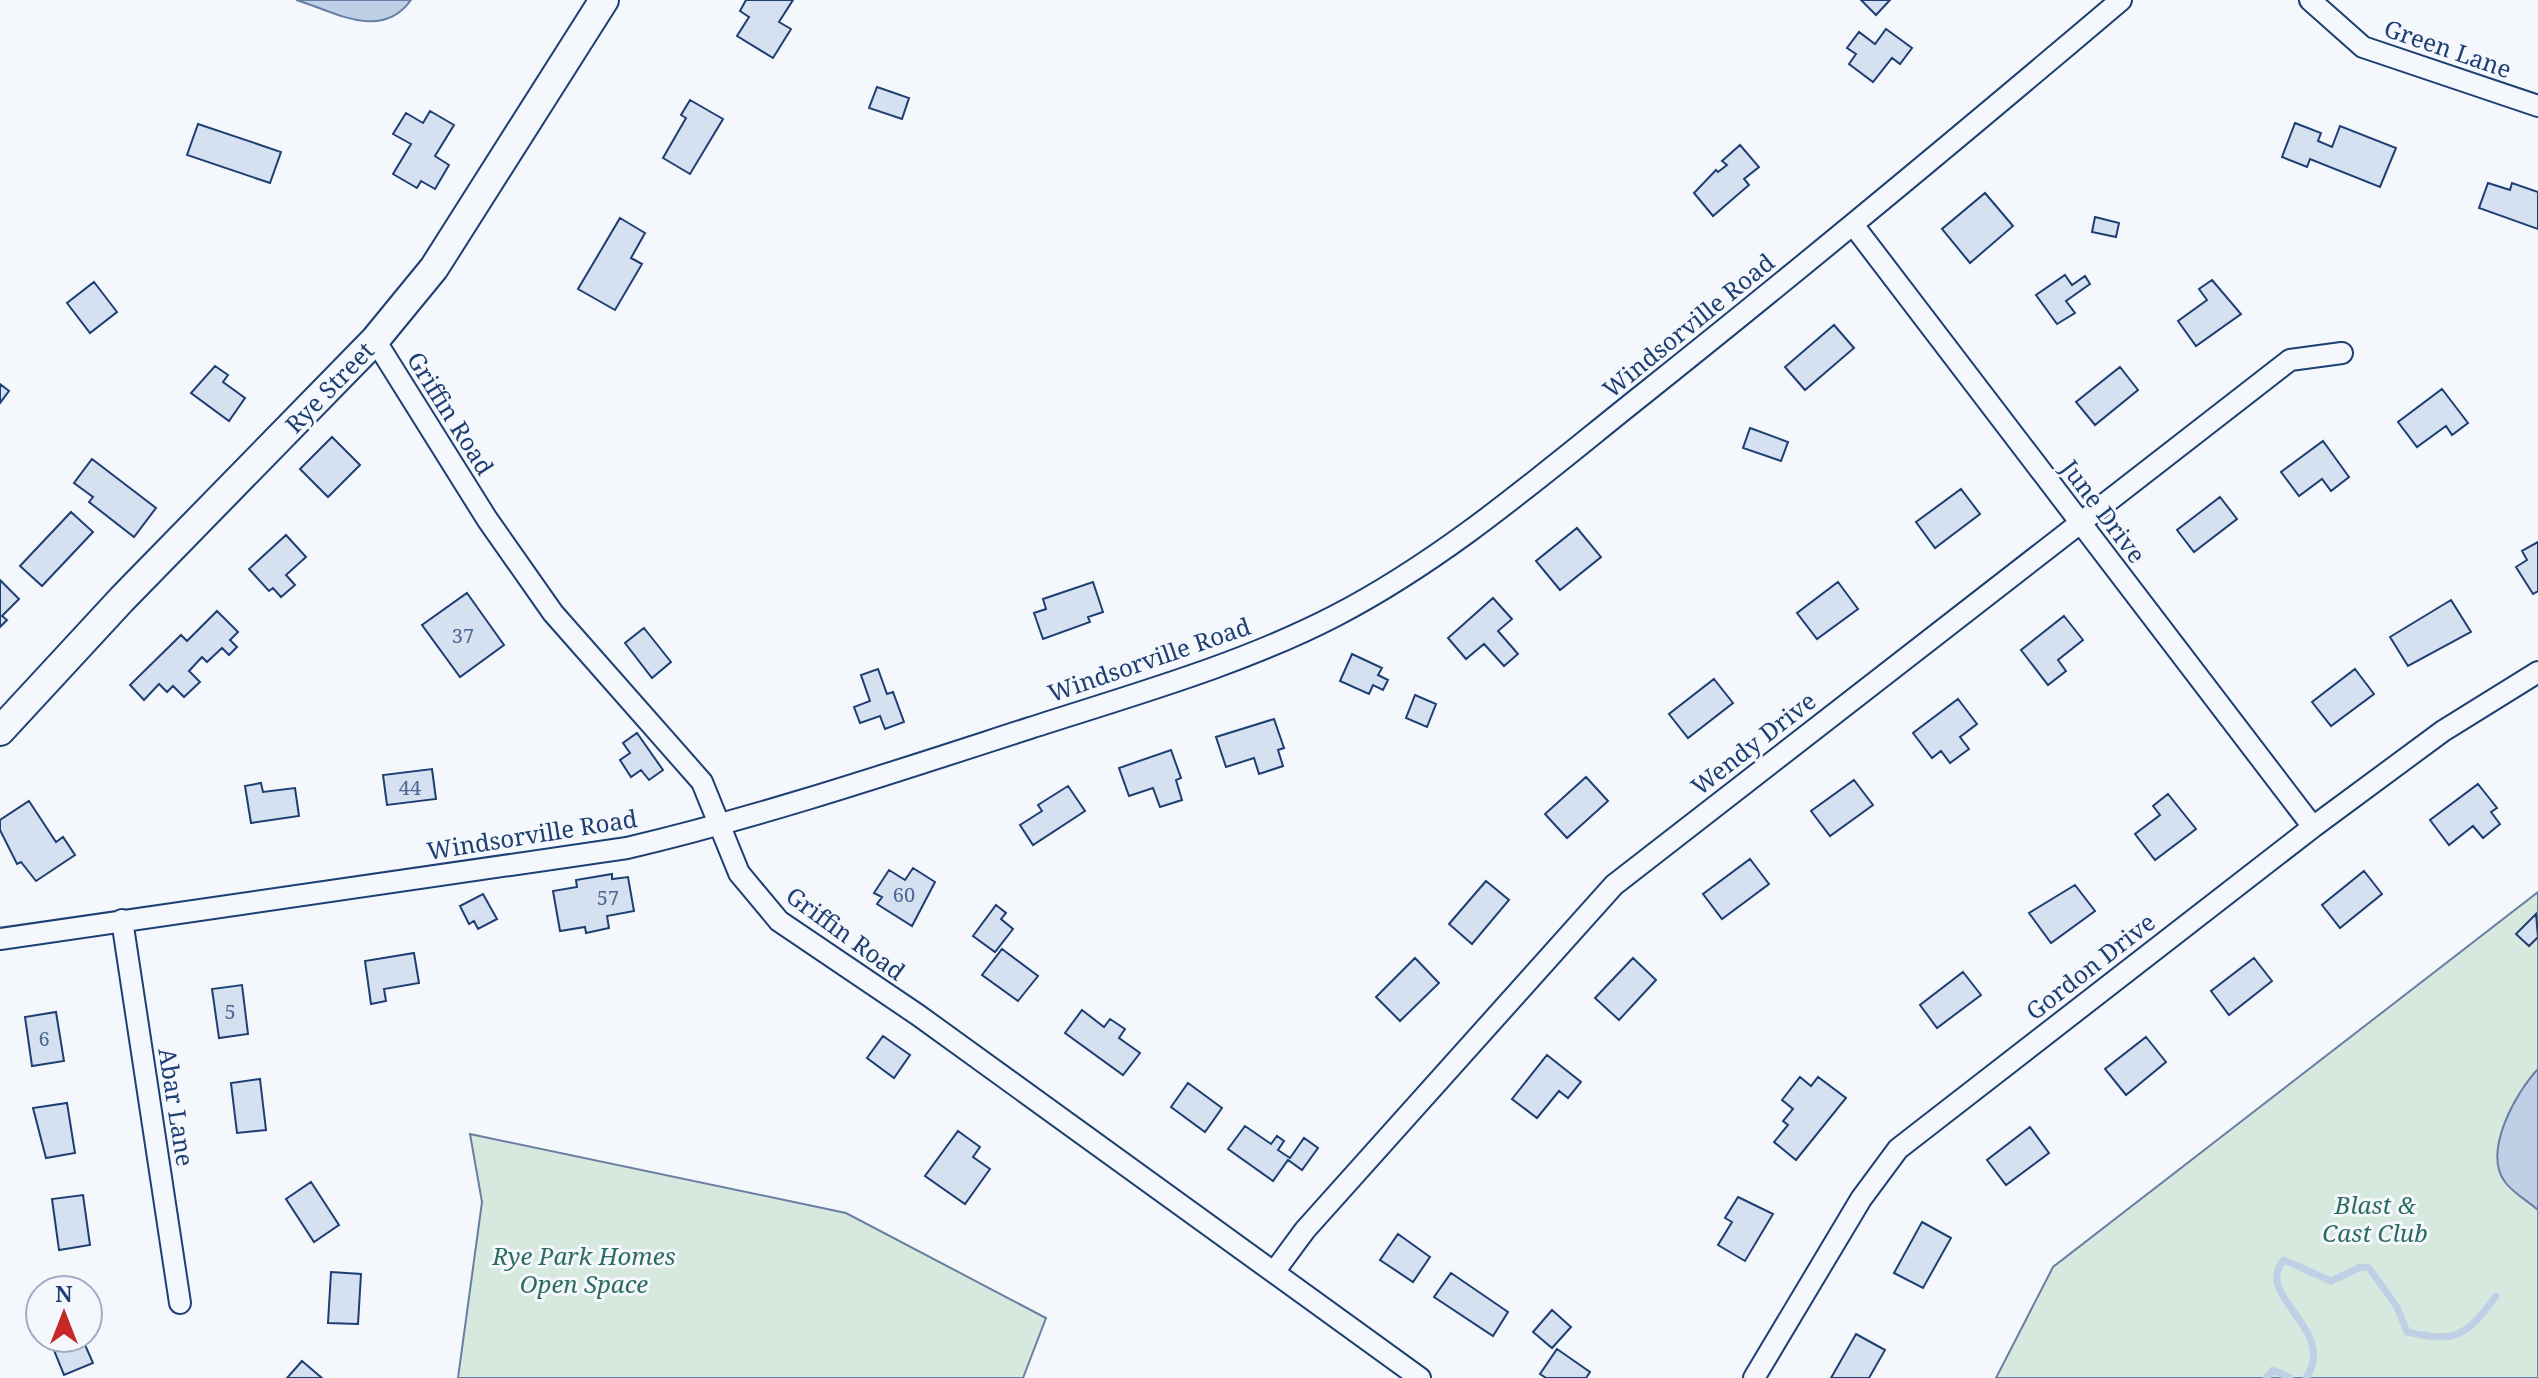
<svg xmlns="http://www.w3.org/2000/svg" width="2538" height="1378" viewBox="0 0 2538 1378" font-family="'Noto Serif',serif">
<rect width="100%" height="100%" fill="#f4f7fb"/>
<path fill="#d7e8df" stroke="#687fa3" stroke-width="2" d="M2538 892V1378H1996L2053 1267Z
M470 1134 846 1213 1046 1318 1023 1378H458L482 1202Z"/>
<path fill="#bed0e5" stroke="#687fa3" stroke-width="2" d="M296 0H411C381 42 334 11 296 0Z
M2538 1069V1210C2528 1201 2513 1193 2505 1182 2482 1151 2517 1091 2538 1069Z"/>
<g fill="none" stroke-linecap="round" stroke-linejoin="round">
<path stroke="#bed0e5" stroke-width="7" d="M2266 1378 2273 1370 2290 1378
M2306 1378C2339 1329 2252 1296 2284 1260L2331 1281 2361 1267 2369 1268 2397 1307 2407 1332C2456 1343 2466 1337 2496 1296"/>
</g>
<path fill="#d5e0f0" stroke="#1d3f73" stroke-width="2" d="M746 0H793L779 22 791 29 773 58 737 36 749 17 740 11Z
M1861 0H1890L1876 15Z
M1886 29 1912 48 1900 64 1892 58 1873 82 1849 64 1856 54 1847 48 1859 32 1875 44Z
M877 87 909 98 902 119 869 108Z
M690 100 723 119 690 174 663 158 686 118 681 115Z
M430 111 454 125 435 156 449 165 435 189 421 181 417 188 393 174 411 144 393 134 406 113 423 123Z
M2295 123 2321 133 2318 141 2332 147 2340 126 2396 148 2380 187 2310 159 2307 167 2282 157Z
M198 124 281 152 270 183 187 155Z
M1740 145 1759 167 1744 179 1749 185 1713 216 1694 193 1716 170 1718 172 1727 165 1722 161Z
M2488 183 2510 190 2512 183 2538 192V229L2479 208Z
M1985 193 2013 226 1970 263 1942 229Z
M2095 217 2119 223 2116 237 2092 232Z
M620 218 645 233 631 258 642 264 615 310 578 289Z
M2065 275 2072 285 2085 276 2090 284 2066 301 2075 313 2057 324 2036 295Z
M2212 280 2241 314 2196 346 2178 321 2207 300 2199 289Z
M94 282 117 312 90 333 67 303Z
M1834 325 1854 348 1805 390 1785 367Z
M215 366 228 375 223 382 245 398 229 421 191 393Z
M2120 367 2138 390 2095 425 2076 402Z
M0 384 9 391 0 403Z
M2442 389 2468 423 2452 435 2446 426 2417 447 2398 422Z
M1750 428 1788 442 1781 461 1743 448Z
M332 437 360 465 328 497 300 469Z
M2323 441 2349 477 2331 491 2322 479 2299 496 2281 472Z
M92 459 156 508 134 537 89 502 93 497 74 483Z
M1961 489 1980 514 1935 548 1916 522Z
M2220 497 2237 519 2194 552 2177 530Z
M71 512 93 532 42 586 20 566Z
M1577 528 1601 557 1560 590 1536 561Z
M286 535 306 557 286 575 295 585 281 597 273 588 269 591 249 569Z
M2538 542V591L2533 594 2516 567 2527 560 2522 551Z
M0 580 19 599 2 616 7 620 0 627Z
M1093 582 1103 612 1088 617 1090 622 1043 639 1034 613 1046 609 1043 599Z
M1838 582 1858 609 1817 639 1797 613Z
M467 593 504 645 460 677 422 625Z
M1493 598 1512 619 1498 631 1518 654 1504 666 1484 644 1466 659 1448 638Z
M2451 600 2471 632 2408 666 2390 637Z
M217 611 238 632 230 640 237 647 229 655 222 648 207 662 202 657 189 671 200 682 184 697 173 686 167 692 159 684 144 700 130 685 181 635 187 641Z
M2064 616 2083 640 2058 660 2066 671 2048 685 2021 650Z
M644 628 671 662 652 678 625 643Z
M1352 654 1382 668 1378 675 1388 680 1383 690 1373 685 1369 694 1340 681Z
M878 669 887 694 893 692 904 722 885 729 880 716 860 723 854 707 870 701 861 675Z
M2355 669 2374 694 2331 726 2312 702Z
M1714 679 1733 703 1688 738 1669 714Z
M1415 695 1436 704 1427 727 1406 718Z
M1958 699 1977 724 1960 737 1969 749 1950 763 1941 751 1932 758 1913 733Z
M1274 719 1284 748 1278 750 1283 766 1259 774 1254 758 1226 767 1216 737Z
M637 733 663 770 649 780 641 770 631 777 620 760 630 753 623 743Z
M1171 750 1181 778 1176 780 1182 800 1160 807 1153 788 1129 796 1119 768Z
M432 769 436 799 387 805 383 775Z
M1586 777 1608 801 1567 838 1545 814Z
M1854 780 1873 805 1830 836 1811 811Z
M261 783 263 792 295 788 299 816 251 823 245 786Z
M2478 784 2497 808 2491 812 2500 824 2483 838 2473 826 2449 845 2430 820Z
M1068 786 1085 811 1033 845 1020 825 1042 811 1038 805Z
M2168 794 2196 829 2155 860 2135 834 2160 815 2153 806Z
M29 801 56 842 63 837 75 855 36 881 21 862 17 864 0 830V820Z
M1750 859 1769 884 1722 919 1703 894Z
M913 868 935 882 912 926 877 904 882 897 874 893 889 870 905 880Z
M2364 871 2382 894 2340 928 2322 905Z
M612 874V879L628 877 634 911 607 916 609 928 586 933 585 927 560 931 553 891 577 887 576 880Z
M1486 881 1509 900 1472 944 1449 924Z
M2075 885 2095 911 2051 943 2029 913Z
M483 894 497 919 478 929 474 921 469 924 460 906Z
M996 905 1006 913 1001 919 1013 929 995 952 973 936Z
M2536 914 2538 937 2529 946 2516 934Z
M1002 949 1038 976 1018 1001 982 975Z
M414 953 419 983 384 989 386 1001 371 1004 365 961Z
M1415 958 1439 983 1400 1021 1376 997Z
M1633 958 1656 980 1619 1020 1595 998Z
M2254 958 2272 981 2229 1015 2211 991Z
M1963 972 1981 995 1937 1028 1920 1005Z
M242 985 248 1034 219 1038 212 989Z
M1082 1010 1104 1027 1110 1019 1125 1029 1119 1038 1140 1053 1123 1075 1065 1033Z
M56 1012 64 1061 32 1066 25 1017Z
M883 1036 910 1055 894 1078 867 1058Z
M2146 1037 2166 1062 2126 1095 2105 1069Z
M1547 1055 1581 1082 1568 1098 1559 1091 1537 1118 1512 1099Z
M1800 1077 1811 1086 1818 1077 1846 1098 1796 1160 1774 1142 1788 1125 1783 1121 1793 1109 1782 1100Z
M260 1079 266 1130 237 1133 231 1083Z
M1188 1083 1222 1108 1205 1132 1171 1107Z
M67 1103 75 1153 46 1158 33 1108Z
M1245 1126 1271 1144 1277 1136 1284 1141 1278 1150 1290 1158 1304 1138 1318 1148 1302 1170 1288 1160 1273 1181 1228 1149Z
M2030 1127 2049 1153 2006 1185 1987 1160Z
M958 1131 980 1147 973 1157 990 1169 965 1204 925 1176Z
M311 1182 339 1225 314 1242 286 1199Z
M83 1195 90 1245 59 1250 52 1199Z
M1738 1197 1773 1214 1745 1261 1718 1245 1732 1222 1725 1218Z
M1922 1222 1951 1238 1923 1288 1894 1273Z
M1398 1234 1430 1257 1413 1282 1380 1260Z
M331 1272 361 1274 358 1324 328 1323Z
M1451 1273 1508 1312 1493 1336 1434 1297Z
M1552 1310 1571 1327 1552 1348 1533 1332Z
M1856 1334 1885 1350 1869 1378H1831Z
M49 1338H82L93 1363 64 1375Z
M1557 1349 1590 1372 1586 1378H1546L1540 1374Z
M302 1361 322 1378H287Z"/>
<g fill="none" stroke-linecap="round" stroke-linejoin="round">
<defs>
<path id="street" d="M2310 0 2363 47 2538 106
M1854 226 2313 827
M375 340 487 519 553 613 702 782 739 873 779 921 918 1015 1420 1378
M122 920 180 1303
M0 939 627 848C763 816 897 771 1030 728 1132 695 1240 665 1335 616 1447 558 1543 474 1641 396 1803 267 1963 134 2121 0
M1274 1272 1305 1230 1614 885 2290 360 2342 353
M1754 1378 1861 1199 1898 1149 2313 827 2443 731 2538 672"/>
<path id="secondary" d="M0 731 122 599 375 340 434 268 604 0"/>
</defs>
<use href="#street" stroke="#1d3f73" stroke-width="24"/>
<use href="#secondary" stroke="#1d3f73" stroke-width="32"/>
<use href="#street" stroke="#f4f7fb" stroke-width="20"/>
<use href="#secondary" stroke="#f4f7fb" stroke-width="28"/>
</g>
<g text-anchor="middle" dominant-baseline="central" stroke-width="6" stroke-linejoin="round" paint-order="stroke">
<g font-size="20" fill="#4b6792">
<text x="463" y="635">37</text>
<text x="410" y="787">44</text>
<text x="904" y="894">60</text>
<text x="608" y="897">57</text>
<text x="230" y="1011">5</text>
<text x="44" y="1038">6</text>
</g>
<g font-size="24" fill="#1d3f73" stroke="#f4f7fb">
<text transform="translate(2448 48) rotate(19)">Green Lane</text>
<text transform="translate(1688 325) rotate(-39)">Windsorville Road</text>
<text transform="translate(329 387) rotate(-46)">Rye Street</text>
<text transform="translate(451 413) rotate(58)">Griffin Road</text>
<text transform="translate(2104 511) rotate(53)">June Drive</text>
<text transform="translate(1149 659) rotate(-19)">Windsorville Road</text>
<text transform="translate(1753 743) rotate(-38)">Wendy Drive</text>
<text transform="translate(532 834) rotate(-9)">Windsorville Road</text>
<text transform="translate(846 933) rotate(36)">Griffin Road</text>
<text transform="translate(2090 966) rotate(-38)">Gordon Drive</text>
<text transform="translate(177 1107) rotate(81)">Abar Lane</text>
</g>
<g font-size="24" font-style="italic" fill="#2c6c60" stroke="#f4f7fb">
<text x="2375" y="1204">Blast &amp;<tspan x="2375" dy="28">Cast Club</tspan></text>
<text x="584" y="1255">Rye Park Homes<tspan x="584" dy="28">Open Space</tspan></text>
</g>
</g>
<g transform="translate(64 1314)"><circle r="38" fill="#f4f7fb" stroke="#9eadc5" stroke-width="2"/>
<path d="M0-6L14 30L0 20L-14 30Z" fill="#c62828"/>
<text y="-12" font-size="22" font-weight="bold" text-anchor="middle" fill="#1d3f73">N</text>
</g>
</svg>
